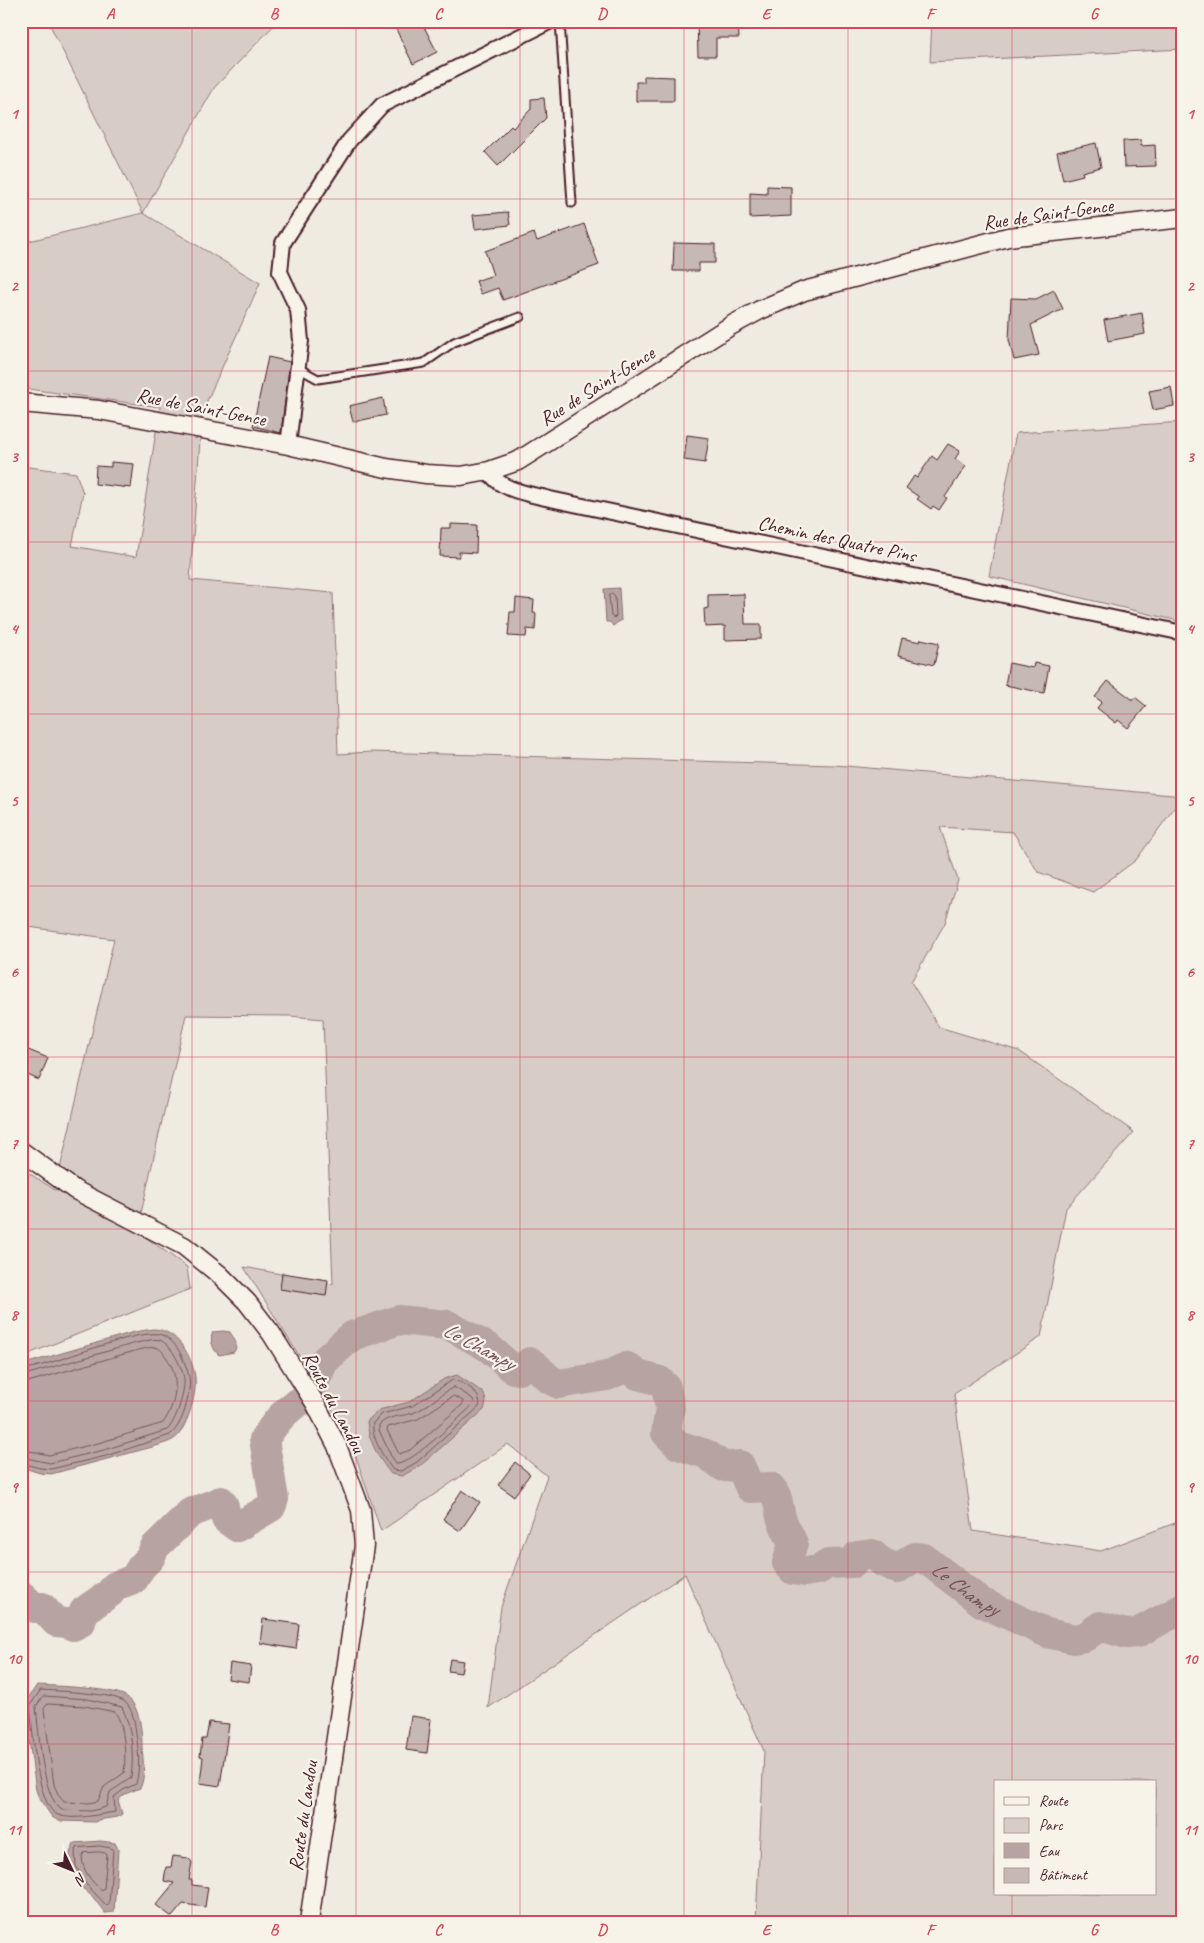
<svg xmlns="http://www.w3.org/2000/svg" width="1204" height="1943" viewBox="0 0 1204 1943" font-family="Caveat,sans-serif">
<rect width="100%" height="100%" fill="#f0ebe0"/>
<filter id="ink" filterUnits="userSpaceOnUse"><feTurbulence type="fractalNoise" baseFrequency=".02" numOctaves="2"/><feDisplacementMap in="SourceGraphic" scale="10" xChannelSelector="R" yChannelSelector="G"/><feConvolveMatrix kernelMatrix="1 2 1 2 8 2 1 2 1" color-interpolation-filters="sRGB"/></filter>
<g filter="url(#ink)">
<path fill="#d8cdc6" stroke="#917678" fill-rule="evenodd" d="M48 21H278L214 88 143 213 260 283 202 412 190 580 333 593 338 754 371 752 835 765 1183 796 1136 860 1093 892 1038 872 1013 832 940 827 958 880 945 923 911 982 939 1027 1019 1051 1134 1132 1066 1208 1041 1337 954 1394 973 1531 1101 1551 1183 1520V1922H756L764 1751 685 1574 488 1708 501 1607 547 1476 508 1444 381 1531 349 1436 244 1267 333 1284 323 1019 290 1016 186 1015 137 1231 187 1267 190 1289 21 1357V1168L55 1190 114 939 21 926V466L76 473 83 493 72 546 136 557 160 407 21 388V243L143 213ZM995 1782H1155V1894H995Z
M932 21H1183V49L930 62Z
M1183 422V622L989 576 1016 433Z"/>
<path fill="#b7a4a2" stroke="#8b6f72" d="M619 588 621 621 618 622 613 626 610 622H606L604 589Z
M153 1329C176 1329 192 1355 195 1377 197 1394 189 1419 180 1433 175 1441 165 1443 156 1446L51 1474 40 1473 21 1467V1365L134 1332Z
M223 1331 230 1332C234 1339 239 1344 234 1352L219 1355C213 1350 209 1339 213 1332Z
M457 1375 484 1393 486 1402 484 1410 420 1466 402 1476 391 1474C379 1459 368 1441 367 1421L379 1410 409 1402 444 1379Z
M37 1685C54 1686 116 1688 127 1697 140 1707 142 1731 142 1747 143 1760 146 1777 140 1788L125 1794 118 1800 122 1814 117 1817 98 1820 96 1822 59 1821 52 1817 39 1798 36 1790 24 1704Z
M101 1841 115 1843 118 1849 114 1912 105 1913 92 1896 81 1887 71 1867 70 1853 74 1843Z"/>
<g fill="none" stroke-linecap="round" stroke-linejoin="round">
<path stroke="#76545b" stroke-width="1" d="M612 593 615 596 616 616 614 618 611 616 609 596Z
M21 1370C50 1367 140 1326 162 1335 171 1338 179 1349 182 1357 187 1368 191 1378 189 1390 187 1405 182 1425 170 1435L106 1456 51 1469 40 1468 21 1463
M21 1376 136 1343C143 1342 153 1338 160 1340 172 1345 182 1367 184 1379 185 1392 176 1422 167 1430L104 1450 50 1463 21 1457
M453 1380C465 1382 483 1394 479 1407L417 1462 401 1471 393 1470C384 1458 371 1438 373 1423L382 1414 412 1406Z
M21 1384 138 1350C144 1349 153 1346 158 1348 161 1349 164 1354 166 1357 181 1375 176 1405 163 1423L102 1442 49 1455 21 1449
M454 1387 473 1399 474 1404C461 1416 411 1464 397 1464L391 1456 379 1430V1425C389 1415 400 1417 413 1413 428 1407 440 1394 454 1387Z
M454 1396 463 1401V1404L410 1450 399 1454 387 1430 388 1427 418 1419Z
M41 1690C56 1691 115 1693 125 1702 133 1709 135 1724 136 1734 139 1750 140 1769 136 1784L123 1790 114 1797 115 1812C100 1814 73 1821 58 1815 36 1806 33 1729 30 1706Z
M44 1696 87 1699 122 1707C132 1728 134 1756 131 1778L110 1792 106 1807 91 1811 62 1810C42 1798 39 1731 36 1707Z
M48 1704 85 1706 115 1712C125 1725 126 1757 124 1773L104 1787 98 1801 89 1803 64 1802 59 1796 54 1785 44 1709Z
M100 1846 111 1848 113 1850 109 1904 107 1906 85 1883 76 1866 75 1853 77 1848Z
M100 1852 105 1853 107 1855 104 1888 102 1890C91 1882 82 1870 82 1856L84 1853Z"/>
<g stroke="#b7a4a2" stroke-width="30">
<path id="s1" d="M315 1381 324 1361 352 1336 399 1320 448 1325 489 1348 513 1369 519 1370 530 1362 536 1366 549 1379 559 1384 607 1376 627 1367 638 1375 660 1381 666 1387 670 1408 666 1433 678 1445 706 1454 724 1467 740 1465 750 1488 770 1487C779 1495 778 1506 781 1517 783 1525 789 1534 793 1543L787 1563 793 1570 805 1572 818 1570 828 1564 853 1563 857 1556 872 1554 880 1561 897 1569 915 1557 924 1558 981 1602 1047 1633 1074 1639 1085 1637 1100 1626 1126 1634 1137 1633 1183 1608"/>
<path d="M21 1595 35 1608 42 1607 56 1622 67 1623 73 1626 81 1622 84 1611 110 1593 115 1586 134 1579 141 1567 150 1558 155 1547 190 1513 221 1501 224 1506 226 1519 237 1527 271 1507 274 1499 264 1439C275 1424 284 1410 301 1401"/>
</g>
</g>
<path fill="#c6b8b3" stroke="#4a1f2b" d="M392 21H421L437 52 413 64Z
M697 21H738L739 38H716V56H698Z
M644 76 674 77V101H636V82H644Z
M544 98 546 118 498 166 485 152 511 126 513 128 531 109V99Z
M1141 140V146L1155 145 1156 166 1124 167 1123 141Z
M1096 143 1101 167 1082 172 1083 175 1063 180 1057 152Z
M767 186 791 187V216L750 218V193L767 194Z
M508 212 510 225 475 229 473 215Z
M584 224 599 265 503 300 498 288 481 294 476 281 493 275 485 251 534 233 537 241Z
M674 243 715 244V263H699V271H673Z
M1054 290 1063 309 1031 325 1039 355 1014 360 1009 340 1011 298 1036 299Z
M1142 313 1145 334 1108 341 1104 320Z
M268 357 290 362 281 433 253 426Z
M1171 387 1174 406 1153 410 1149 391Z
M383 398 386 415 353 422 349 406Z
M687 435 709 438 705 463 684 460Z
M948 444 960 451 955 459 966 466 945 497 947 498 939 510 933 506 931 509 917 499 919 497 906 488 914 476 917 478 932 456 937 460Z
M111 462 134 464 131 488 95 484 96 466 111 467Z
M451 524 477 525 476 553 459 552V557L440 556 441 528H451Z
M744 594 745 624H761V639L725 640V626L705 627 704 609 708 608V595Z
M516 598 534 600 533 613H536L535 630 527 629 526 637 508 636 510 612H515Z
M902 638 920 642 921 639 939 643 934 665 898 656Z
M1009 663 1033 668 1034 663 1049 666 1044 693 1005 685Z
M1108 681 1133 700 1135 697 1146 706 1128 728 1118 720 1116 723 1097 708 1102 702 1095 697Z
M21 1047 48 1058 39 1080 21 1072Z
M282 1273 328 1280 326 1296 280 1289Z
M515 1462 530 1474 514 1496 498 1485Z
M462 1490 480 1502 460 1531 443 1519Z
M263 1619 299 1624 296 1649 260 1643Z
M450 1659 463 1661 461 1673 448 1671Z
M230 1663 251 1666 249 1682 228 1679Z
M411 1716 431 1719 427 1753 406 1750Z
M209 1722 229 1724 220 1786 200 1783 203 1757 200 1756 202 1739H206Z
M173 1856 188 1858 192 1862 189 1880H192V1885L208 1887 205 1907 183 1904 172 1917 156 1905 174 1883 164 1881 166 1867H171Z"/>
<g fill="none" stroke-linecap="round" stroke-linejoin="round">
<defs>
<path id="service" d="M560 21 572 203
M298 368 318 379 424 363 454 342 520 317"/>
<path id="minor" d="M288 445 301 341 298 310 280 272 283 243 349 141 382 105 551 21
M489 471C499 491 531 494 550 499L1183 633"/>
<path id="tertiary" d="M21 403 99 410 288 445 386 468 426 474 461 476 489 471 518 461 732 325 760 310 804 291 1008 237 1183 218
M21 1151 75 1190 184 1246 220 1275 247 1302 271 1333 315 1403 337 1446 361 1510 364 1546 309 1922"/>
</defs>
<use href="#service" stroke="#4a1f2b" stroke-width="11"/>
<use href="#minor" stroke="#4a1f2b" stroke-width="18"/>
<use href="#tertiary" stroke="#4a1f2b" stroke-width="21"/>
<use href="#service" stroke="#f7f3e8" stroke-width="7"/>
<use href="#minor" stroke="#f7f3e8" stroke-width="14"/>
<use href="#tertiary" stroke="#f7f3e8" stroke-width="18"/>
</g>
</g>
<path fill="none" stroke="#d1495b" stroke-width="1" stroke-opacity="0.55" d="M192 21V1922M356 21V1922M520 21V1922M684 21V1922M848 21V1922M1012 21V1782M21 199H1183M21 371H1183M21 542H1183M21 714H1183M21 886H1183M21 1057H1183M21 1229H1183M21 1401H1183M21 1572H1183M21 1744H1183M1012 1894V1922"/>
<g text-anchor="middle" dominant-baseline="central" stroke-width="4.5" stroke-linejoin="round" paint-order="stroke">
<g font-size="20" fill="#4a1f2b" stroke="#f7f3e8">
<text transform="translate(1048 214) rotate(-8)">Rue de Saint-Gence</text>
<text transform="translate(597 386) rotate(-32)">Rue de Saint-Gence</text>
<text transform="translate(201 407) rotate(11)">Rue de Saint-Gence</text>
<text transform="translate(837 539) rotate(12)">Chemin des Quatre Pins</text>
<text transform="translate(334 1402) rotate(62)">Route du Landou</text>
<text transform="translate(303 1816) rotate(-82)">Route du Landou</text>
</g>
<g font-size="21" font-style="italic" fill="#704e55" stroke="#f7f3e8">
<text transform="translate(479 1346) rotate(28)">Le Champy</text>
<text stroke="none"><textPath href="#s1" startOffset="874">Le Champy</textPath></text>
</g>
</g>
<rect width="1204" height="1943" fill="none" stroke="#f7f3e8" stroke-width="55"/>
<rect x="994" y="1780" width="162" height="115" fill="#f7f3e8" stroke="#b29e9c"/>
<rect x="1004" y="1797" width="25" height="8" fill="#f7f3e8" stroke="#b29e9c"/>
<text x="1039" y="1806" font-size="15" fill="#4a1f2b">Route</text>
<rect x="1004" y="1818" width="25" height="15" fill="#d8cdc6" stroke="#b29e9c"/>
<text x="1039" y="1830" font-size="15" fill="#4a1f2b">Parc</text>
<rect x="1004" y="1843" width="25" height="15" fill="#b7a4a2" stroke="#b29e9c"/>
<text x="1039" y="1856" font-size="15" fill="#4a1f2b">Eau</text>
<rect x="1004" y="1868" width="25" height="15" fill="#c6b8b3" stroke="#b29e9c"/>
<text x="1039" y="1880" font-size="15" fill="#4a1f2b">Bâtiment</text>
<g transform="translate(72 1870) rotate(133)" stroke="#f7f3e8" stroke-width="4" paint-order="stroke">
<path d="M0-4L9 19L0 12L-9 19Z" fill="#4a1f2b"/>
<text y="-8" font-size="14" font-weight="bold" text-anchor="middle" fill="#4a1f2b">N</text>
</g>
<rect x="28" y="28" width="1148" height="1888" fill="none" stroke="#d1495b" stroke-width="2"/>
<g font-size="16" text-anchor="middle" font-weight="bold" fill="#d1495b">
<text x="110" y="19">A</text>
<text x="274" y="19">B</text>
<text x="438" y="19">C</text>
<text x="602" y="19">D</text>
<text x="766" y="19">E</text>
<text x="930" y="19">F</text>
<text x="1094" y="19">G</text>
<text x="14" y="119">1</text>
<text x="1190" y="119">1</text>
<text x="14" y="291">2</text>
<text x="1190" y="291">2</text>
<text x="14" y="462">3</text>
<text x="1190" y="462">3</text>
<text x="14" y="634">4</text>
<text x="1190" y="634">4</text>
<text x="14" y="806">5</text>
<text x="1190" y="806">5</text>
<text x="14" y="977">6</text>
<text x="1190" y="977">6</text>
<text x="14" y="1149">7</text>
<text x="1190" y="1149">7</text>
<text x="14" y="1320">8</text>
<text x="1190" y="1320">8</text>
<text x="14" y="1492">9</text>
<text x="1190" y="1492">9</text>
<text x="14" y="1664">10</text>
<text x="1190" y="1664">10</text>
<text x="14" y="1835">11</text>
<text x="1190" y="1835">11</text>
<text x="110" y="1935">A</text>
<text x="274" y="1935">B</text>
<text x="438" y="1935">C</text>
<text x="602" y="1935">D</text>
<text x="766" y="1935">E</text>
<text x="930" y="1935">F</text>
<text x="1094" y="1935">G</text>
</g>
</svg>
